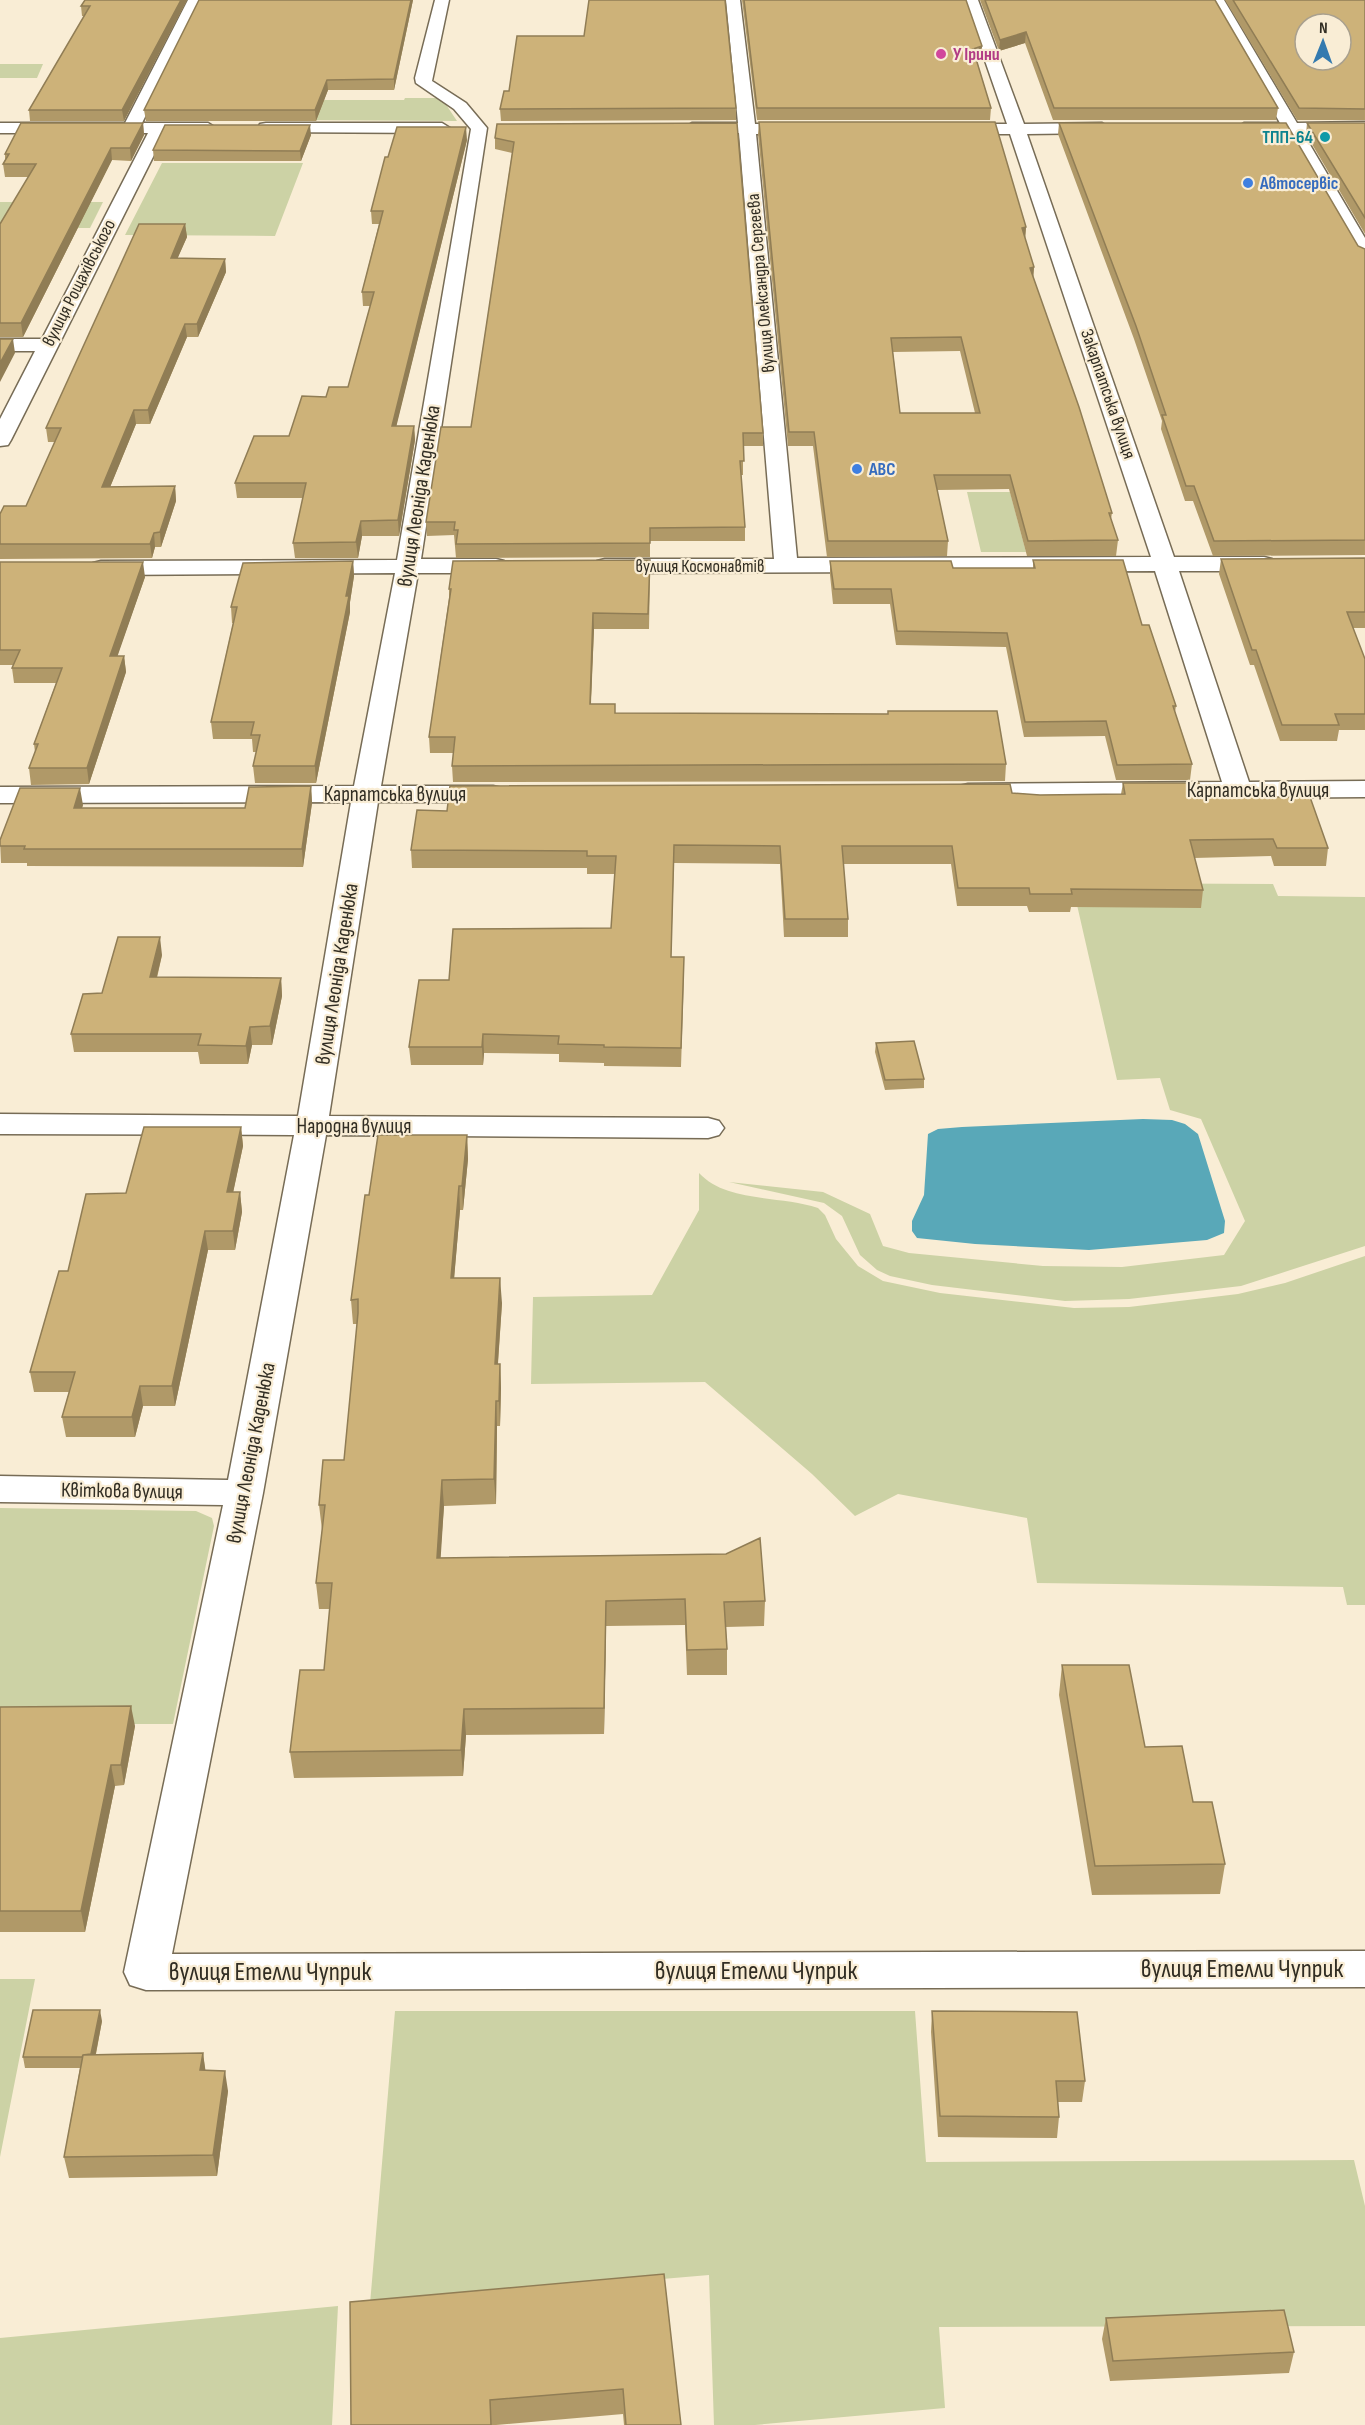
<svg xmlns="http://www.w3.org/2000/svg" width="1365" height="2425" viewBox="0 0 1365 2425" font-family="'Sofia Sans Condensed',sans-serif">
<rect width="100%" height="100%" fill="#f9edd5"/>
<path fill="#ccd2a5" d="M0 64H43L37 78H0Z
M405 98H438L447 106 457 121 302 120 308 100H404Z
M162 163H303L275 236 125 235Z
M0 202H103L90 228H0Z
M967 492H1010L1026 552H981Z
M1072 883 1273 884 1278 896 1365 897V1246L1241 1286 1129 1299 1065 1301 932 1285 890 1276 877 1270 860 1255 842 1216 824 1203 729 1182 823 1192 870 1214 883 1246 909 1253 1043 1266 1122 1267 1224 1255 1245 1221 1201 1119 1170 1110 1160 1078 1117 1080Z
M699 1173C727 1203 780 1195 818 1208L825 1215 836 1239 858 1266 883 1281 940 1293 1074 1308 1129 1307 1238 1294 1285 1283 1365 1256V1605H1347L1343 1587 1037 1583 1027 1518 898 1494 855 1516 812 1474 705 1382 531 1384 533 1297 652 1295 699 1210Z
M0 1508 196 1511 212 1518 214 1526 173 1724H0Z
M0 1979H35L0 2157Z
M395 2011H915L926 2162 1354 2160 1365 2206V2326L939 2327 945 2408 755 2425H714L709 2275 370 2304Z
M338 2306 332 2425H0V2338Z"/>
<path fill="#59a8b8" d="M1143 1119 1172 1120 1185 1124 1198 1134 1225 1221 1224 1233 1207 1240 1089 1250 975 1244 917 1238 912 1231V1221L924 1195 928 1134 938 1129 962 1127Z"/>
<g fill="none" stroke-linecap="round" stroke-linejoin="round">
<defs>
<path id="street" d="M188 0H202L142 123H208L216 128 208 133H165L11 440 8 445 0 446V419L35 351H0V339H42L148 133H0V123H125Z
M435 0H449L432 81 466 103 487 128 421 559H496L504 561 508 566 504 571 496 573H418L381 786H493L502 788 506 794 502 800 493 802H378L329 1116 708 1118 719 1121 724 1128 719 1135 708 1138 326 1135 263 1493 172 1954 1365 1951V1987L146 1990 130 1985 124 1972 223 1505 0 1502V1476L228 1480 294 1135 0 1134V1114L298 1116 351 802 0 803V787L354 786 395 573 101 575 93 573 89 568 93 563 101 561 397 560 471 129 454 109 416 83 415 78Z
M726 0H740L755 124H802L810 129 802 134H756L797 558 1151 557 1010 134H953L945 129 953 124H1007L964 0H978L1024 124 1102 123 1110 128 1102 133 1027 134 1174 557H1264L1272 559 1276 564 1272 569 1264 571H1179L1249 782 1365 781V797L968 800 959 798 955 792 959 786 968 784 1222 782 1155 571 605 573 597 571 593 566 597 561 605 559H774L739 133H692L684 128 692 123H738Z
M1210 0H1224L1297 123 1365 122V132L1303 133 1365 238V260L1358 258 1356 254 1286 133H1244L1236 128 1244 123H1280Z
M266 123H442L450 128 442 133 260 132 258 128 260 124Z"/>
</defs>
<use href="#street" stroke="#776c56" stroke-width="3"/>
<use href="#street" fill="#fff" fill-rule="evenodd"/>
</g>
<path fill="#b09968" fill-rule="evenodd" d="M85 0H187L124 121H30L29 110 85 16H82L81 6Z
M199 0H413L394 90H328L316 121H146L144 110Z
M742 0H966L982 46 981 57 976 58 991 108 990 120H757Z
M980 0H1215L1278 108 1276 120H1053L1025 43 999 51Z
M1225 0H1365V120H1297Z
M584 36 736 108V120L501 121 500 109 509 91Z
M759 122 1026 227 1025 238 1034 267 1033 278 1112 513 1111 519 1118 540 1116 556H1027L1009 489 937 490 948 541 947 556 827 557 813 446H788L758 134ZM960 351 975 413H900L893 352Z
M143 123 144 135 131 161 112 160 23 337H0V224L29 177H5L3 164 5 160V154Z
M737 123 763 433V446H743V475H741L745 527V541H650V557L456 558 454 535 427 536 426 522 471 427 512 153 495 149V138Z
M1059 123 1365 249V555L1213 556 1193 501H1185L1161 429 1162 421 1134 339 1058 134Z
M1307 123H1365V234L1306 134Z
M311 135 301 161H154L153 150Z
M467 140 396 426H414L415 440 399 536H362L358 558H295L293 543 303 498H237L235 483 289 436 326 397 348 387 370 306H363L362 292 379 224H372L371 211 388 157Z
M185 224 187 237 177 259H225L226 272 198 337H187L150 424H136L110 487 175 486 176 501 161 547H155L152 558 0 559V514L26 506 55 442H48L46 428Z
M1365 558V628H1353L1365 659V730H1339L1337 741H1280L1254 665H1250L1219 574 1221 559Z
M1033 560 1142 625 1176 706 1175 712 1192 764 1190 780H1116L1105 736 1024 737 1006 647 896 645 890 604H833L830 575V561L953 568H1033Z
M353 561 354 576 350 602V612L316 783H255L253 766 257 752H253L252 739H213L211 722 233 623H232L231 607Z
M0 562 145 577 117 656H124L126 672 89 784 31 785 29 768 35 752 34 744 56 683H14L12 668 13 665H0Z
M650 576 649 629H594L591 704H615V713L1006 764 1005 781 453 782 452 766 454 753H430L429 737 449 598V589Z
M1123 783 1203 797 1328 848 1326 866H1274L1271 856 1194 858 1203 890 1201 908 1071 907 1070 912H1029L1027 906H957L951 864H843L848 919V937H784L780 864 674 863 671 957 684 975 681 1067 604 1066V1063L559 1062V1054L484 1053 483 1065H411L409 1047 449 980 611 928 615 874H587V868H412L411 850 447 811 1012 793 1040 795 1121 794Z
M311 786 312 803 303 867 27 866V863H1L0 840 83 805 82 808H245Z
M162 955 157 978H281L282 996 272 1045H252L248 1064H200L198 1052H74L71 1034 102 993Z
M876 1043 924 1079V1088L885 1090 875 1052Z
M241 1127 243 1146 233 1192H240L242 1212 235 1250H208L175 1406H143L135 1437H66L62 1417 69 1392H34L30 1372 68 1271 126 1193Z
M467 1135 468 1159 463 1210H460L454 1278 502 1303 498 1364H500L501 1388 500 1426H497L496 1504 444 1506 440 1558 765 1601 764 1626 726 1627 727 1649V1675H687L685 1625 606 1626 604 1734 466 1735 463 1776 294 1778 290 1752 324 1670 330 1609H319L316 1583 322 1530 319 1505 344 1460 357 1324H353L351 1300 369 1195Z
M1062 1665 1193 1802 1225 1864 1220 1894 1092 1895 1059 1695Z
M0 1707 135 1726 124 1785 115 1786 85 1932H0Z
M932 2011 1085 2081 1082 2102H1058L1059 2117 1057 2138 938 2137 931 2032Z
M102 2021 96 2054 203 2053 205 2070 228 2091 217 2176 69 2178 64 2157 80 2068H25L23 2057Z
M664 2274 681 2425H624L623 2414 496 2425H351Z
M1106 2318 1294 2352 1289 2373 1110 2381 1102 2339Z"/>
<path fill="#907d55" d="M181 0H187L124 121 122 110Z
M411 0H413L394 90V79Z
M1026 32 1025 43 999 51 1000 40Z
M982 46 981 57 973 60V49Z
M327 80 328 90 316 121 315 110Z
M143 123 144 135 131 161 130 148Z
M310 125 311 135 301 161 300 151Z
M466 127 467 140 393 440 392 426Z
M111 148 112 160 23 337 21 323Z
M185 224 187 237 172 271 171 258Z
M1026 227 1025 240 1022 228Z
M225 259 226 272 198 337 197 324Z
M1034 267 1033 280 1030 268Z
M185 324 187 337 150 424 148 410Z
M13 339 15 353 0 382V363Z
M134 410 136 424 104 502 102 487Z
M414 426 415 440 399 536 398 520Z
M175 486 176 501 161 547 160 532Z
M361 521 362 536 358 558 356 542Z
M154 533 155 547 152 558 150 544Z
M353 561 354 576 350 602V612L316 783 315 766Z
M143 562 145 577 112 672 110 656Z
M593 613 594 629 590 720V704Z
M124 656 126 672 89 784 87 768Z
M311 786 312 803 303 867 302 849Z
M80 788 83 805 76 825 74 808Z
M160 937 162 955 152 996 150 977Z
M281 978 282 996 272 1045 270 1026Z
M250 1027 252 1045 248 1064 246 1046Z
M483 1034 484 1053 483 1065 482 1047Z
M241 1127 243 1146 229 1212 227 1192Z
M467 1135 468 1159 463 1210 462 1186Z
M459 1186 460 1210 452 1303 451 1278Z
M240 1192 242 1212 235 1250 233 1231Z
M205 1231 208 1250 175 1406 172 1386Z
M500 1278 502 1303 496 1389 495 1364Z
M500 1364 501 1388 500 1426 499 1401Z
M140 1386 143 1406 135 1437 132 1417Z
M496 1401 497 1426 496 1504 494 1479Z
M442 1480 444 1506 439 1584 437 1558Z
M606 1601V1626L604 1734V1708Z
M131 1706 135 1726 124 1785 121 1765Z
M464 1709 466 1735 463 1776 461 1750Z
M111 1765 115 1786 85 1932 81 1911Z
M100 2010 102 2021 93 2068 91 2057Z
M203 2053 206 2074 200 2070Z
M225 2071 228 2091 217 2176 213 2155Z"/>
<path fill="#cdb279" stroke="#907d55" stroke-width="1.5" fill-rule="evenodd" d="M85 0H181L122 110H29L90 6H81Z
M199 0H411L394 79 327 80 315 110H144Z
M589 0H725L736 108 500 109 504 91H509L517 36H584Z
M744 0H966L982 46 973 49 991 108H757Z
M985 0H1215L1278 108H1054L1026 32 1000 40Z
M1233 0H1365V109L1299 108ZM1305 24H1341V60H1305Z
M759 122H995L1026 227 1022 228 1034 267 1030 268 1079 407 1112 513H1109L1118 540 1028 541 1010 475H934L948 541H828L814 432H789ZM961 337 980 413H900L891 338Z
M21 123H143L130 148H111L21 323H0V224L36 164H3L9 154H5Z
M737 123 763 433H743L744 461H740L745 527 650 528V543L456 544 458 530H454L455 522H426L441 427H471L514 142 495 138 497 124Z
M1059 123H1286L1358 246 1365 249V540L1214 541 1194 486H1186L1162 415H1166L1136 326Z
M1307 123H1365V218Z
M165 125H310L300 151 153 150Z
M397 127H466L392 426H414L398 520 361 521 356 542 293 543 306 483H235L254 436H289L302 396 326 397 329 387H348L374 292H362L383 211H371L385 157H388Z
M139 224H185L171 258 225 259 197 324H185L148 410H134L102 487 175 486 160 532 154 533 150 544H0V514L4 506H26L61 428H46Z
M0 339H13L0 363Z
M1365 558V612H1347L1365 659V714H1335L1339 725H1282L1256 650H1252L1221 559Z
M650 560 648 614 593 613 590 704H615V713L888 714V711H997L1006 764 452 766 455 737H429L451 589H449L453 561Z
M1033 560H1123L1142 625H1149L1176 706H1173L1192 764 1117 765 1106 721 1025 722 1007 633 897 631 891 589H834L830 561H951L953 568H1035Z
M353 561 346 596H349L315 766H253L260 735H251L254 722H211L237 607H231L243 563Z
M0 562H143L110 656H124L87 768H29L38 744H34L62 668H12L20 650H0Z
M1123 783H1199L1203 797H1310L1328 848H1277L1273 839 1190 840 1203 890 1071 889 1072 894H1030L1029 888H958L952 846H842L848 919H785L780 846 674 845 671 957H684L681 1048 604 1047V1045L558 1044 559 1036 483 1034 482 1047H409L419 980H449L453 929 611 928 616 856H587V851L411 850 417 810 447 811 450 786 1010 784 1012 793 1040 795 1125 794Z
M311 786 302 849H24L25 846H0V840L20 788H80L74 808H245L249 787Z
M118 937H160L150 977 281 978 270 1026 250 1027 246 1046 198 1045 201 1034H71L83 994 102 993Z
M914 1041 924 1079 885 1080 876 1043Z
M144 1127H241L227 1192H240L233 1231H205L172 1386H140L132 1417H62L75 1372H30L59 1271H68L86 1194 126 1193Z
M378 1135H467L462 1186H459L451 1278H500L495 1364H500L499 1401H496L494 1479 442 1480 437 1558 726 1554 760 1538 765 1601 724 1602 727 1649 687 1650 685 1599 606 1601 604 1708 464 1709 461 1750 290 1752 300 1670H324L332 1583H316L325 1505H319L323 1460H344L358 1313V1299L351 1300 365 1195H369Z
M1062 1665H1129L1145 1747 1182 1746 1193 1802H1212L1225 1864 1095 1866Z
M131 1706 121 1765H111L81 1911H0V1707Z
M33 2010H100L91 2054 83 2055 82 2057H23Z
M932 2011 1077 2012 1085 2081H1056L1059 2117 940 2116Z
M203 2053 200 2070 225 2071 213 2155 64 2157 83 2055Z
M664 2274 681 2425H626L623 2389 490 2400 491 2425H351L350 2302Z
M1284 2310 1294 2352 1113 2361 1106 2318Z"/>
<circle fill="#d1479c" stroke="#f9edd5" stroke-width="2" cx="941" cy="54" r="6"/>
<circle fill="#0f9aa8" stroke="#f9edd5" stroke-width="2" cx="1325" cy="137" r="6"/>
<g fill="#3f7fe0" stroke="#f9edd5" stroke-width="2">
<circle cx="1248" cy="183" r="6"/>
<circle cx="857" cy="469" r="6"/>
</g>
<g text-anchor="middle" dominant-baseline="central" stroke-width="4.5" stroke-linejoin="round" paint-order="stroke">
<g font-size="18" font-weight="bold" fill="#b23c85" stroke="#f9edd5" text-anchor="start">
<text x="953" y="54">У Ірини</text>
</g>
<g font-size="18" font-weight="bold" fill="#0d838f" stroke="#f9edd5" text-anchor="end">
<text x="1313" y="137">ТПП-64</text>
</g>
<g font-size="18" font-weight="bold" fill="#366cbe" stroke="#f9edd5" text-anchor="start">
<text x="1260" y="183">Автосервіс</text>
<text x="869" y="469">ABC</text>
</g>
<g font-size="18" fill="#312d23" stroke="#f9edd5">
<text transform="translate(79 283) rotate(-63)">вулиця Рощахівського</text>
<text transform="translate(761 283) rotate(-95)">вулиця Олександра Сергеєва</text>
<text transform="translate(1108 394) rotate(71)">Закарпатська вулиця</text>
<text x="700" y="566">вулиця Космонавтів</text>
</g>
<g font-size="21" fill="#312d23" stroke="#f9edd5">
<text transform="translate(419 496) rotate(-81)">вулиця Леоніда Каденюка</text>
<text x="1258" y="790">Карпатська вулиця</text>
<text x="395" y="794">Карпатська вулиця</text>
<text transform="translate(337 974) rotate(-81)">вулиця Леоніда Каденюка</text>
<text x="354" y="1126">Народна вулиця</text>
<text transform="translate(251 1453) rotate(-79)">вулиця Леоніда Каденюка</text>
<text transform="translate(122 1491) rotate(1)">Квіткова вулиця</text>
</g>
<g font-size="26" fill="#312d23" stroke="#f9edd5">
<text x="1242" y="1969">вулиця Етелли Чуприк</text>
<text x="756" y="1971">вулиця Етелли Чуприк</text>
<text x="270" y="1972">вулиця Етелли Чуприк</text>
</g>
</g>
<g transform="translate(1323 42) rotate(1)"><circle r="28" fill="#f9edd5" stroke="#a9a08e" stroke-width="1.5"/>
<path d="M0-4.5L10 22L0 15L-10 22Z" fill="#347aaf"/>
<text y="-9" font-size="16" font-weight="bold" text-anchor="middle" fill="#312d23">N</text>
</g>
</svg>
